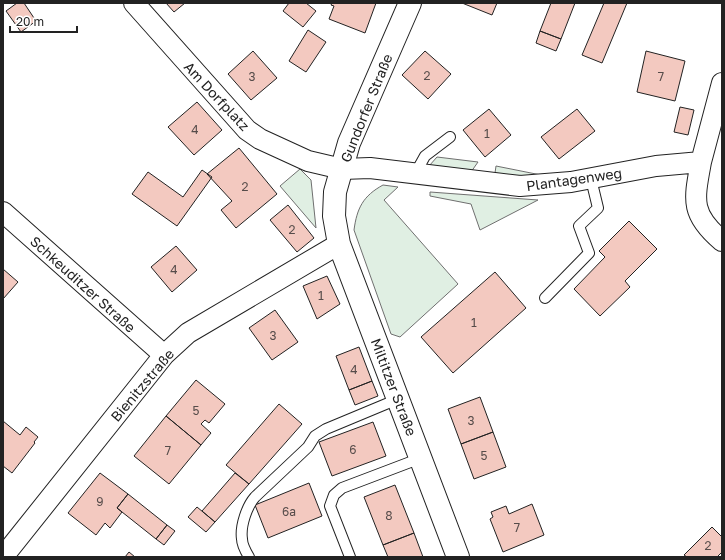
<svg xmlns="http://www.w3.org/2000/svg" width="725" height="560" viewBox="0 0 725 560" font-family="'Golos Text',sans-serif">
<rect width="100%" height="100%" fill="#fff"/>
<path fill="#e0efe3" stroke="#6f6f6f" d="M437 157 478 162 471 172 429 166Z
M496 166 541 175 514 176 495 173Z
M300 169 311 180 316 228 280 186Z
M383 185 398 187 384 200 458 284 400 337 391 334 354 230C357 208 363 196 383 185Z
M430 192 538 200 480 230 471 204 430 196Z"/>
<path fill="#f3c9c0" stroke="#222" d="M17 3H24L36 21 21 32 6 11Z
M166 3H185L174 12Z
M289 3H306L316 11 303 27 283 11Z
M332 3H376L365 33 329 19 334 6 331 5Z
M462 3H497L492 15Z
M551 3H575L561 39 540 31Z
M604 3H627L602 63 582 55Z
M308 30 326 42 306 72 289 61Z
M540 31 561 39 556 51 536 43Z
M253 51 277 78 251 100 228 74Z
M425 51 451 74 428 99 402 75Z
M646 51 685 61 675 101 637 92Z
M197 102 222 130 194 155 168 127Z
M680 107 694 110 688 135 674 132Z
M489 109 511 135 485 157 463 130Z
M577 109 595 131 559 159 541 137Z
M239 148 277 194 236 228 221 210 232 201 207 174Z
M202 170 212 177 177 226 132 194 148 172 183 197Z
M288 205 314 238 297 252 270 220Z
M629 221 657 249 625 281 630 287 600 316 574 289 605 257 599 251Z
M176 246 197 270 172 292 151 267Z
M3 269 18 282 3 299Z
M495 272 526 308 453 373 421 337Z
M327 276 340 304 317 319 303 286Z
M275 310 298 342 272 360 249 328Z
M359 347 372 381 349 390 336 356Z
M196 380 225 404 209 423 205 420 201 424 211 433 201 445 166 416Z
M372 381 378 396 355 405 349 390Z
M480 397 493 432 461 444 448 409Z
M279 404 302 424 249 484 226 465Z
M166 416 201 445 169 484 134 456Z
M3 421 20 435 26 427 38 437 34 442 35 443 12 473 3 466Z
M373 422 386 456 332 476 319 442Z
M493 432 506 467 474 479 461 444Z
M100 473 128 494 117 508 122 512 110 528 105 523 96 535 68 513Z
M235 473 249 484 215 522 202 511Z
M309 483 322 516 268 538 255 505Z
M395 485 414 533 383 545 364 497Z
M128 494 167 525 156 539 117 508Z
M532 504 544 535 503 552 490 519 493 517 491 512 506 506 509 514Z
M197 507 215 522 206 532 188 517Z
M167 525 175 531 164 545 156 539Z
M712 527 722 537V552L717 557H687L684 555Z
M414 533 423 557H388L383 545Z
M129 552 135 557H125Z"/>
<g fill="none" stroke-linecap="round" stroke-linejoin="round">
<defs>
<path id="lane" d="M415 174 425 156 450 137
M545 298 589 253 579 226 598 208 591 179
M249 557C246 552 242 545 242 539 240 526 247 506 255 497L308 447 315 436 326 429 398 399
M350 557 330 506 334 495 342 488 421 458"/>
<path id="street" d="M134 3 247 130 260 139 308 161 342 169 370 168 520 186 571 182 656 166 701 162 722 83
M701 162C694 200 690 214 722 241
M3 212 164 355
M3 557 164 355 188 333 339 244"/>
<path id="secondary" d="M410 3 349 143 335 192 334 216 339 244 458 557"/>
</defs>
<use href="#lane" stroke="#222" stroke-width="12"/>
<use href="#street" stroke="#222" stroke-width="22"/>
<use href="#secondary" stroke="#222" stroke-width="24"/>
<use href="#lane" stroke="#fff" stroke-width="10"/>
<use href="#street" stroke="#fff" stroke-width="20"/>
<use href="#secondary" stroke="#fff" stroke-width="22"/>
</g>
<g text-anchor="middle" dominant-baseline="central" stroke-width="3" stroke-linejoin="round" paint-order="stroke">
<g font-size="12" fill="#564c4a">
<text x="427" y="75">2</text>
<text x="252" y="76">3</text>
<text x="661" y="76">7</text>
<text x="195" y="129">4</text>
<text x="487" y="133">1</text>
<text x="245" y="186">2</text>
<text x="292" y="229">2</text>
<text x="174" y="269">4</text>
<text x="321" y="295">1</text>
<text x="474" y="322">1</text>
<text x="273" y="335">3</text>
<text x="354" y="369">4</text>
<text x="196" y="410">5</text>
<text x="471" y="420">3</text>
<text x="353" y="449">6</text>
<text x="168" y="450">7</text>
<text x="484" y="455">5</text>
<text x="100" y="501">9</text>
<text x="289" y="511">6a</text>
<text x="389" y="515">8</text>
<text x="517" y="527">7</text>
<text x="708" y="545">2</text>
</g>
<g font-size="14" fill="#222" stroke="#fff">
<text transform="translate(217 96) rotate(47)">Am Dorfplatz</text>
<text transform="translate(366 108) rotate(-68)">Gundorfer Straße</text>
<text transform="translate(574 179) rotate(-8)">Plantagenweg</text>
<text transform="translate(83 284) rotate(42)">Schkeuditzer Straße</text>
<text transform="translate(142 385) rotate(-50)">Bienitzstraße</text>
<text transform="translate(394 387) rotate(69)">Miltitzer Straße</text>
</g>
</g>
<rect width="725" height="560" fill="none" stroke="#222222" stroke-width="8"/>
<path d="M10 26v6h67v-6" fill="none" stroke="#222222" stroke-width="2"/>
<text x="16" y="26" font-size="12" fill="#222222" stroke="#ffffff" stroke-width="3" paint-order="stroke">20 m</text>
</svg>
